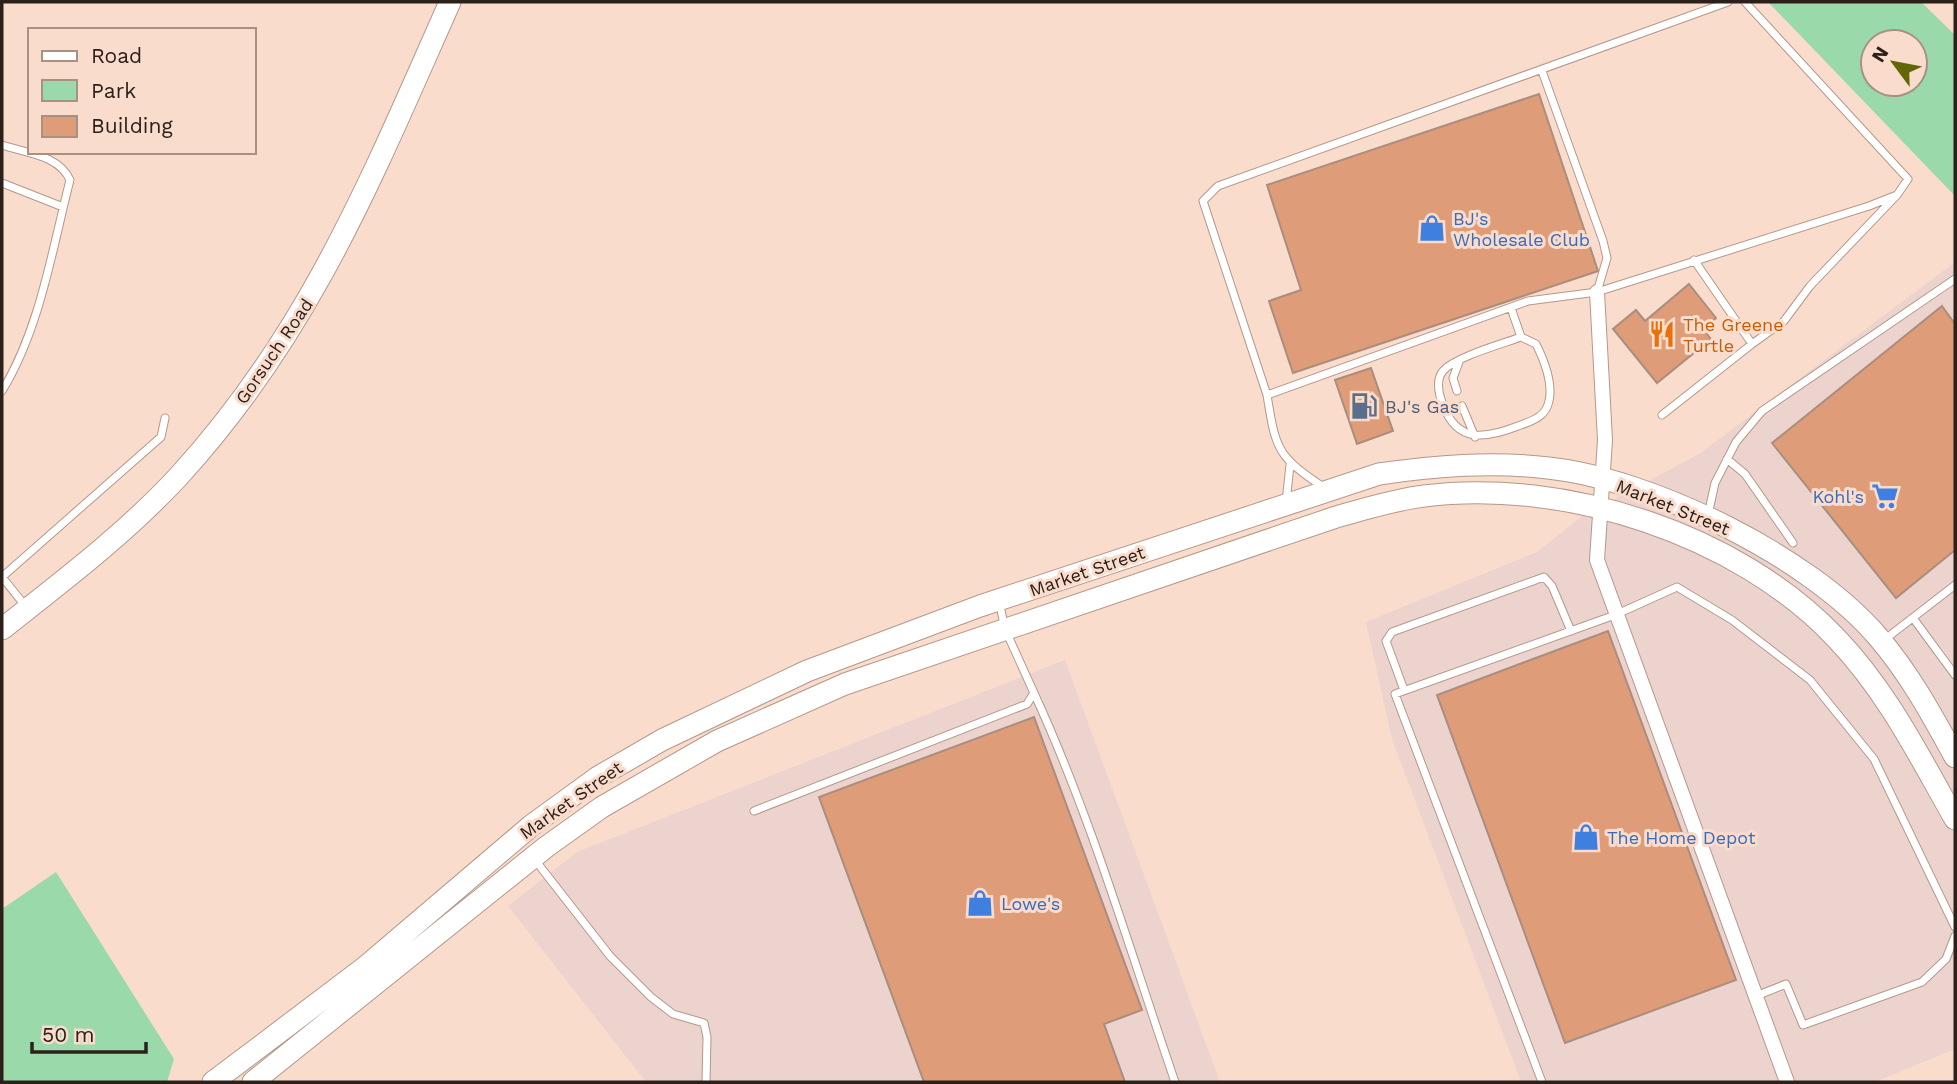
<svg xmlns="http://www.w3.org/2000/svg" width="1957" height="1084" viewBox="0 0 1957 1084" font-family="'Work Sans',sans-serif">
<rect width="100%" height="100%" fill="#fadccd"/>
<path fill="#ecd3cd" d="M1955 262V1049L1875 1082H1521L1392 739 1366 622 1537 552 1581 517 1699 454Z
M1065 660 1220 1082H646L508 906 577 852Z"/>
<path fill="#9ad9a9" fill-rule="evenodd" d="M1768 2H1921L1955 35V196ZM1873 42H1915V84H1873Z
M56 872 174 1059 167 1082H2V909Z"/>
<path fill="#df9c79" stroke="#a98d7f" stroke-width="2" d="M1539 94 1598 271 1293 373 1269 301 1301 290 1267 185Z
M1689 284 1716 318 1703 329 1711 339 1657 383 1613 329 1636 310 1645 321Z
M1942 306 1955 324V550L1896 598 1772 443Z
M1371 368 1393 431 1357 444 1335 380Z
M1608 631 1736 980 1565 1043 1437 695Z
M1034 717 1142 1010 1104 1024 1125 1082H924L819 797Z"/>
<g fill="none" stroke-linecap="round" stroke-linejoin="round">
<defs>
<path id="lane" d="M1745 2 1908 179 1897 195
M1542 71 1603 241 1607 258 1597 292
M2 145C26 153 59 155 70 180 52 250 40 329 2 391
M2 183 63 207
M1511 308 1521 337
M1521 337 1536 344C1544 360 1553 383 1549 401 1546 417 1532 421 1518 426 1480 441 1453 442 1440 396 1438 388 1437 378 1443 371 1455 357 1502 344 1521 337Z
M1457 391 1453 378 1459 362
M1267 395 1203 201 1218 186 1728 2
M1462 406 1475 437
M1662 415 1752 344
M1727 459 1745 474 1793 543
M1326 489C1277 456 1276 451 1267 395L1528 301 1597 292 1869 206 1897 195 1810 286 1784 321 1752 344 1694 260
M1286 502 1290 465
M1708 515 1715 483 1736 442 1762 411 1955 279
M2 577 161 437 165 418
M2 577 27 608
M1913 618 1955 675
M1884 640 1955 585
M1404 690 1386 641 1392 632 1544 577 1552 586 1571 631
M1034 693C1092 819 1130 951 1175 1082
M754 811 1027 704 1034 693 1005 629 999 601
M535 860 610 956 651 997 673 1014 704 1023 707 1037 706 1082
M1756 996 1786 984 1803 1025 1922 982 1946 959 1955 936
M1542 1082 1395 694 1615 615 1677 587 1732 620 1810 680 1874 759 1955 927"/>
<path id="street" d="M1597 292 1605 440 1597 560 1787 1082"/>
<path id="secondary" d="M2 629C63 581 125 534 178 477 310 333 372 177 450 2
M213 1082 364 968 532 825 598 777 662 740 807 671 980 606 1379 474C1435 466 1491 461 1548 468 1652 479 1810 557 1878 637 1909 673 1932 715 1955 757
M253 1082 546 847 602 807 717 741 845 684 1336 517C1365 509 1393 500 1424 496 1564 478 1738 534 1836 638 1887 691 1919 756 1955 819"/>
</defs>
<use href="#lane" stroke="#b4988a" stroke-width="9"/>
<use href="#street" stroke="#b4988a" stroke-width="16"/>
<use href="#secondary" stroke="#b4988a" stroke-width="23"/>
<use href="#lane" stroke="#fff" stroke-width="7"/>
<use href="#street" stroke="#fff" stroke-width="14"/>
<use href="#secondary" stroke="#fff" stroke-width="21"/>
</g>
<defs>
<symbol id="shop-bare" viewBox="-9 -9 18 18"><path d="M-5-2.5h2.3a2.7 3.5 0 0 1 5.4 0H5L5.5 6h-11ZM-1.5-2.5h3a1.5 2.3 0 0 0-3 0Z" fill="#3f7fe0" stroke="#fadccd" stroke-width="2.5" paint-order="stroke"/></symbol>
<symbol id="restaurant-bare" viewBox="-9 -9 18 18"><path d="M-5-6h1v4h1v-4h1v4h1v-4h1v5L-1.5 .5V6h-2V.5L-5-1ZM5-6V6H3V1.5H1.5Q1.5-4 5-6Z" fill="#e8710a" stroke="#fadccd" stroke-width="2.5" paint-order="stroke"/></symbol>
<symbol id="fuel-bare" viewBox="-9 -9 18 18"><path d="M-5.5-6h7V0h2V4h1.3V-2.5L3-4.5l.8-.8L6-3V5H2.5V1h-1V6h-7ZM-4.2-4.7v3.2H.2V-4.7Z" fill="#5c6f8a" stroke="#fadccd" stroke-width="2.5" paint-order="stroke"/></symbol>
<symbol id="supermarket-bare" viewBox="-9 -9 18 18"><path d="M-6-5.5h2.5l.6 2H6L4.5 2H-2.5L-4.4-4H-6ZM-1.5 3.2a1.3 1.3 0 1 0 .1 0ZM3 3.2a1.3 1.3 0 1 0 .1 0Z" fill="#3f7fe0" stroke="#fadccd" stroke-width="2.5" paint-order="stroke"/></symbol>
</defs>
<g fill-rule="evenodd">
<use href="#shop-bare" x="1413" y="209" width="38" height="38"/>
<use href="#restaurant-bare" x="1643" y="315" width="38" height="38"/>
<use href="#fuel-bare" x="1345" y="387" width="38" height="38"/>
<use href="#supermarket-bare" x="1866" y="477" width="38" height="38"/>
<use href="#shop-bare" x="1567" y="818" width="38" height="38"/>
<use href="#shop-bare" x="961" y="884" width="38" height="38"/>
</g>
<g text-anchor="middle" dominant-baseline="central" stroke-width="6" stroke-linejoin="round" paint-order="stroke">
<g font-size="18" fill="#366cbe" stroke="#fadccd" text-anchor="start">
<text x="1453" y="218">BJ's<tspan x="1453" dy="21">Wholesale Club</tspan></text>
<text x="1864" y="496" text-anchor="end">Kohl's</text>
<text x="1607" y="837">The Home Depot</text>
<text x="1001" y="903">Lowe's</text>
</g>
<g font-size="18" fill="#c56008" stroke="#fadccd" text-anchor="start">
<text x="1683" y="324">The Greene<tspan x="1683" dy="21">Turtle</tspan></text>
</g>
<g font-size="18" fill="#2b201a" stroke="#fadccd">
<text transform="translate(274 351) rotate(-56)">Gorsuch Road</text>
<text transform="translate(1673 507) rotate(22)">Market Street</text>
<text transform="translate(1087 571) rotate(-19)">Market Street</text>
<text transform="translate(571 800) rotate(-35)">Market Street</text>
</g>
<g font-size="18" fill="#4e5e75" stroke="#fadccd" text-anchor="start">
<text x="1385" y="406">BJ's Gas</text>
</g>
</g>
<rect width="1957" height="1084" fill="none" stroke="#2b201a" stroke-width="7"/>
<rect x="28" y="28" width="228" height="126" fill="#fadccd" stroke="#a79185" stroke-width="2"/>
<rect x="42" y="51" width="35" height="10" fill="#ffffff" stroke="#a79185" stroke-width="2"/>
<text x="91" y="63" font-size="21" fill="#2b201a">Road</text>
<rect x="42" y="80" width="35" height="21" fill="#9ad9a9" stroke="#a79185" stroke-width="2"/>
<text x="91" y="98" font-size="21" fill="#2b201a">Park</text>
<rect x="42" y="116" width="35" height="21" fill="#df9c79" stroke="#a79185" stroke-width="2"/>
<text x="91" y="133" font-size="21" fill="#2b201a">Building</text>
<g transform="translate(1894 63) rotate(302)"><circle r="33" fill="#fadccd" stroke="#a79185" stroke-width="2"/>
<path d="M0-5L12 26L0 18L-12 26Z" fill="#626705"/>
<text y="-10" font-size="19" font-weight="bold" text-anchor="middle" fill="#2b201a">N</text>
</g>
<path d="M32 1042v10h114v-10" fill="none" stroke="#2b201a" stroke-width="3.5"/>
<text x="42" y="1042" font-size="21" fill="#2b201a" stroke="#fadccd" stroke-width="5" paint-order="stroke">50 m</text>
</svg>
